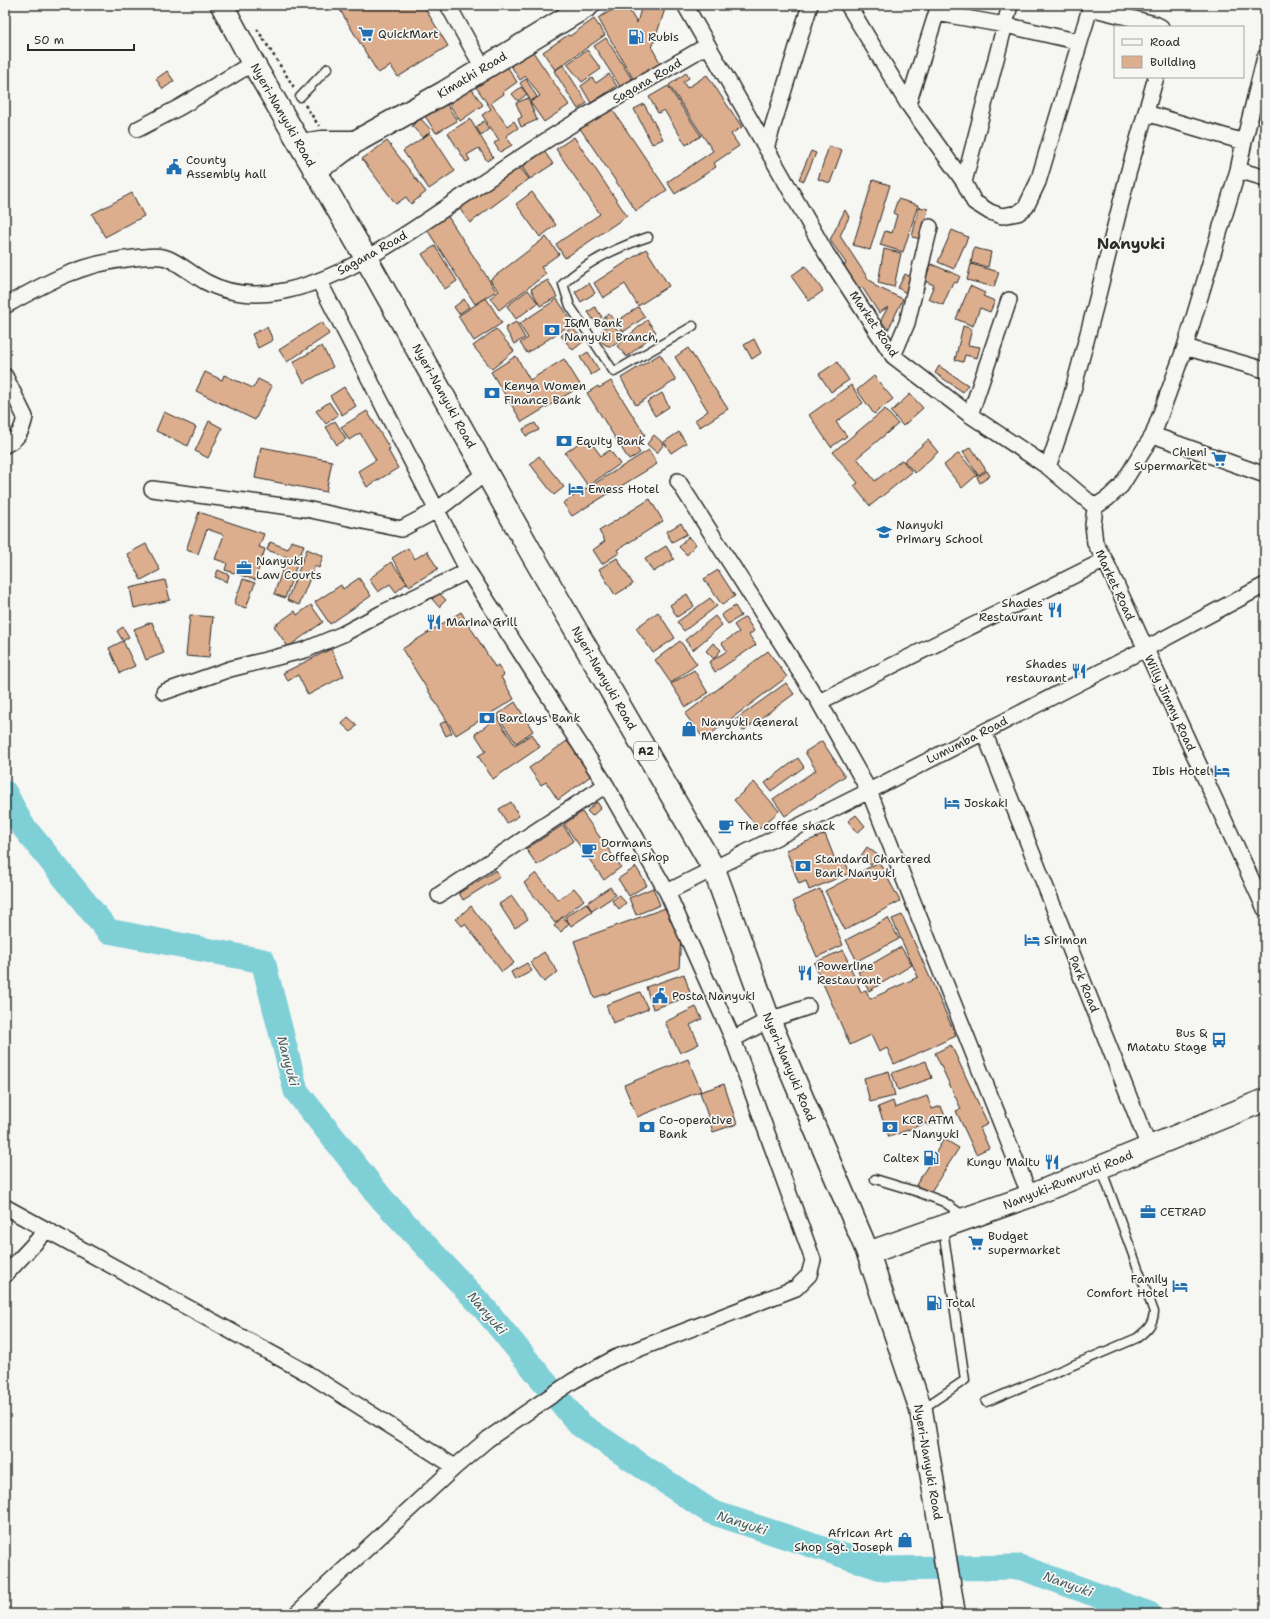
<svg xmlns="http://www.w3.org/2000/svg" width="1270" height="1619" viewBox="0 0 1270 1619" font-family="'Shantell Sans',sans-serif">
<rect width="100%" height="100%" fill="#f6f6f2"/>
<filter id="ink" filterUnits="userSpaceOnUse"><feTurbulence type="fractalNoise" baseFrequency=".025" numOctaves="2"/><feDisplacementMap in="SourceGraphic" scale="8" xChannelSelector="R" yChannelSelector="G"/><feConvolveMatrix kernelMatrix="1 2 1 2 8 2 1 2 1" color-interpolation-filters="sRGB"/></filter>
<g filter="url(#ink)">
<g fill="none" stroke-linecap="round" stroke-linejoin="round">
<path stroke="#7fcfd7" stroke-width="25" d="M5 793 22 825 108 931 263 961 296 1091 382 1199 484 1308 579 1424 711 1512 884 1569 1020 1567 1149 1614"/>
</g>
<path fill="#dcae8d" stroke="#2b2b2b" d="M337 5H423L448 46 398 77 391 66 378 73Z
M621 5H626L637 23 642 5H652L665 9 652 48 662 66 635 82 598 18Z
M594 19 605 35 555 70 543 52 568 35 570 36Z
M606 38 633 81 621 88 594 46Z
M531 49 569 105 544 122 530 102 540 96 526 76 520 80 510 64Z
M587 50 601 69 582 82 567 64Z
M505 63 517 82 503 92 504 94 491 103 507 126 514 121 518 128 506 136 512 145 500 152 494 143 499 140 482 115 491 109 474 84Z
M563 65 587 103 578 109 554 71Z
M167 71 174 81 163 89 156 79Z
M686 73 689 78 683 82 687 88 707 75 742 127 731 134 739 146 714 163 716 167 675 194 667 182 713 151 669 85Z
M609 74 617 86 591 103 581 86 592 78 596 83Z
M526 79 537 97 531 101 520 83Z
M668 86 701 136 686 145 664 110 658 113 649 97Z
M521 87 527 94 518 101 512 94Z
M471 88 483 105 460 121 449 104Z
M528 98 537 120 521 127 518 119 522 117 516 103Z
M446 103 457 121 436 133 425 116Z
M644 104 663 139 652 144 634 109Z
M610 106 667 190 636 211 579 127Z
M420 118 431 130 423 138 412 126Z
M470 119 493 157 487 161 479 148 467 155 470 160 466 162 448 133Z
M484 121 489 129 481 135 476 127Z
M430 133 455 171 429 189 403 151Z
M574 137 627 216 565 258 556 244 600 214 556 149Z
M387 141 426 192 411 204 406 197 396 204 362 159Z
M829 146 842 150 830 183 818 179Z
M544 151 553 164 530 179 522 167Z
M811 151 816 153 804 181 799 179Z
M518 165 529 179 470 223 459 208Z
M873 180 890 185 870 250 853 245Z
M532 192 556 225 540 237 516 204Z
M132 193 144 216 105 237 92 214Z
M898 199 918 205 903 252 880 245 885 231 892 233 897 215 893 213Z
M919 207 928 209 921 239 912 237Z
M845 210 849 217 840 236 869 280 873 282 875 286 903 299 888 330 881 320 888 307 879 313 862 287 857 291 843 269 846 263 830 240Z
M445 212 496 291 475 304 424 225Z
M952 230 968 237 954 269 938 262Z
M546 237 559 254 541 267 546 274 499 310 490 298 499 291 490 280Z
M435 246 457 281 445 289 422 254Z
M974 248 991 252 988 267 971 263Z
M646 249 669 286 638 306 625 284 603 298 594 283Z
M884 249 901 253 894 287 878 283Z
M931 264 960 276 957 283 953 282 943 305 928 299 934 285 924 281Z
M971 264 999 272 994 287 967 280Z
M805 266 823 291 809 301 791 276Z
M905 274 913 278 906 293 898 288Z
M548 280 557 297 540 306 531 289Z
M589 283 595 293 581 302 575 292Z
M970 286 985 293 983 296 995 301 990 312 980 308 973 326 956 319Z
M528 290 538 303 516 319 507 306Z
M486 298 502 323 474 341 458 316Z
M464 299 469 307 459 314 454 307Z
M557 299 573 323 527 353 520 343 528 338 519 324Z
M595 307 602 317 595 322 588 312Z
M638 307 645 317 623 332 616 322Z
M609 314 614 320 608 325 603 319Z
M647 320 656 332 627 357 617 346Z
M322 322 329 334 287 362 279 350Z
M516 322 525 338 514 344 505 328Z
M600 336a10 10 0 1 1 20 0a10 10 0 1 1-20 0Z
M963 326 972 329 968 345 980 347 977 358 965 355 963 362 955 360Z
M267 327 273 340 258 348 252 334Z
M572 327 584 341 573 350 561 336Z
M496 329 514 351 492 369 473 346Z
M754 339 761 353 752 359 744 345Z
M322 346 333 367 304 383 293 362Z
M688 348 728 409 700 427 695 420 708 411 675 357Z
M588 352 599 370 591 375 580 357Z
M660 354 676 380 636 405 621 378Z
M516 356 530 380 564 359 581 386 522 422 491 372Z
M837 362 849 380 831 392 819 374Z
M939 366 968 385 963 392 935 373Z
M205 372 222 380 224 375 253 388 258 379 272 386 255 420 196 391Z
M874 376 893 399 874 414 857 390Z
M611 381 645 435 633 442 640 453 629 460 587 393 598 386 599 388Z
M851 385 863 403 836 422 847 436 831 447 809 415Z
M344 387 356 406 342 415 330 396Z
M662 393 669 407 655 416 647 402Z
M910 394 923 408 903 426 891 412Z
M329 402 338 415 326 424 316 411Z
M885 409 898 424 857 458 875 481 902 460 912 472 870 506 854 486 858 483 833 452Z
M367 411 390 449 388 450 398 468 367 487 358 471 376 460 360 433 349 440 341 427Z
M164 412 196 427 188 446 156 431Z
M209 421 222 428 208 458 195 451Z
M335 421 346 439 337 445 326 427Z
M535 423 539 430 526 436 523 429Z
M679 432 686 443 671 453 664 442Z
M654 435 664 444 657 453 647 444Z
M587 437 601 456 610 450 620 464 588 486 565 453Z
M928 440 938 452 915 473 904 461Z
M261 447 332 461 326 492 255 478Z
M971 447 986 470 978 475 963 452Z
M649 450 657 464 572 516 563 503Z
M959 453 977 475 962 488 944 465Z
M539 456 564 487 554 495 530 464Z
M987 471 990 476 980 483 977 477Z
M650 499 663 521 617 550 619 553 602 564 593 550 605 541 599 531Z
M199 512 264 534 259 547 265 549 255 580 225 570 227 563 215 559 224 535 207 529 198 554 186 550Z
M681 523 687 534 672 542 666 532Z
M688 537 696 544 687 555 679 547Z
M291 541 304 545 285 598 274 594 287 557 267 550 270 542 288 549Z
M146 544 160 570 141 580 127 554Z
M666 546 674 559 653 572 645 559Z
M408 548 415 559 427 551 438 569 409 586 392 558Z
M307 549 323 556 319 568 315 566 299 605 287 600Z
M617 558 633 584 615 595 599 569Z
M391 562 407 583 396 592 390 584 378 592 369 579Z
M218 570 229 575 227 582 215 577Z
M718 570 735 596 722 605 704 579Z
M359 578 371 596 330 624 315 602 341 585 343 589Z
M243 579 255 583 246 608 234 604Z
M165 580 170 600 134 608 130 588Z
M439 593 446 600 439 607 432 599Z
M687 594 694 606 677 617 670 605Z
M710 598 717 606 684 631 677 622Z
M311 605 323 622 288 647 274 626 295 611 297 615Z
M735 606 741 616 728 624 721 615Z
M461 612 495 667 498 665 504 675 501 677 514 699 456 735 402 649Z
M658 612 675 638 653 653 636 628Z
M190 615 213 617 209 658 186 656Z
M715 616 722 625 693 650 685 640Z
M745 617 754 631 749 635 756 645 715 672 709 662 727 651 722 643 739 632 734 625Z
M152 622 164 653 146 660 134 629Z
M123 627 129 637 123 641 117 631Z
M123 641 135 666 120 673 109 648Z
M680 641 697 664 671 683 655 660Z
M713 643 721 650 714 659 706 651Z
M331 649 344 676 308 695 298 675 288 681 283 673Z
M768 651 787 677 704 739 685 714Z
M694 670 708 693 686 707 671 684Z
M786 683 794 694 743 731 735 720Z
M515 702 533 731 516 743 497 715Z
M348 717 357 725 351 732 342 724Z
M497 718 515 745 532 734 540 747 493 779 478 756 486 751 475 734Z
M446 721 452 733 446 736 440 724Z
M567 741 592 775 558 800 546 782 541 785 529 768Z
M822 741 845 776 785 816 773 799 816 770 805 752Z
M798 758 804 767 771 791 765 783Z
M754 782 779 811 759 829 734 800Z
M511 802 519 816 507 823 499 809Z
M597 802 601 808 592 816 587 811Z
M582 812 621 867 604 880 564 824Z
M856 815 865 826 857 833 848 821Z
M563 825 573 841 537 865 526 849Z
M825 834 836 862 844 859 850 873 809 890 806 881 799 884 786 850Z
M867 847 879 856 871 865 860 857Z
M879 862 900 901 845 930 825 891Z
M636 867 647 885 629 896 618 879Z
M496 870 500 877 463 900 459 893Z
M536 873 558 900 574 888 584 900 555 923 524 883Z
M610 887 616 895 592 911 587 903Z
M653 888 660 905 636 915 629 898Z
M820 889 843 945 817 957 793 901Z
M619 895 626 903 619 909 612 901Z
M512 896 528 919 515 928 499 904Z
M586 903 592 912 571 926 565 917Z
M471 906 514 963 502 972 465 924 462 926 456 919Z
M671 906 681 936 679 968 594 998 574 941Z
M902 915 956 1036 894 1064 887 1048 879 1052 871 1035 850 1045 814 963 843 950 861 992 866 990 870 999 918 977 892 919Z
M562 917 569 923 561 932 554 926Z
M888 918 899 939 857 961 846 940Z
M901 947 912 965 869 991 858 972Z
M544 952 558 972 544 982 530 962Z
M527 963 532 971 515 980 511 972Z
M684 974 691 996 653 1009 646 987Z
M640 992 648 1009 613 1023 606 1005Z
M696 1007 702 1019 690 1025 699 1044 680 1053 665 1022Z
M951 1045 988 1124 980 1128 989 1148 976 1154 956 1111 961 1109 935 1053Z
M688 1059 701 1091 637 1117 624 1085Z
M926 1061 932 1078 898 1090 892 1073Z
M889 1071 895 1096 870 1102 864 1078Z
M724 1084 737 1124 713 1132 700 1092Z
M927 1096 932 1109 941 1106 946 1119 928 1126 926 1123 889 1137 878 1107 893 1101 895 1108Z
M944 1139 959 1148 930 1193 916 1185Z"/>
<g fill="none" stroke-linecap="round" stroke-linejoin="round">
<defs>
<path id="lane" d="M300 97 328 68
M648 237C618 247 586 262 563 284L570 306 614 372 693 326
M875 1179 918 1192 944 1202 964 1216
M986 1402 1137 1338C1147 1330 1153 1325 1154 1312L1101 1168
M922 1409 965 1380 943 1229"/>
<path id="street" d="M448 5 483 68
M685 5 826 253 893 356 970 415 1048 467 1095 507 1093 525 1095 543 1105 560 1265 909
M848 5 908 104 964 182 974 202 990 212 1002 216 1018 213 1026 207 1038 182 1091 5
M1090 8 1155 24 1161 27
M937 13 1005 25 1080 42
M908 104 939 5
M1146 113 1244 142
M138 129 180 107 253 63
M766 148 810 5
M1238 170 1265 178
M964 182 1010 5
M5 306C49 281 82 263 134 258 145 257 158 254 169 259 182 265 193 275 206 282 228 294 255 296 279 292 335 282 389 246 435 215 477 187 518 158 561 131 609 101 659 74 708 45
M1185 347 1265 370
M893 356 907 323 930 227
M5 376 25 417C22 431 18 439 5 445
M970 415 1009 300
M1153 435 1265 475
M1048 467 1069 405 1095 307 1128 174 1156 77
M678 481 819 702 869 791 1030 1196
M152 489 306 509 401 529 437 510 487 472
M1095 507 1108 498 1121 486 1153 435 1185 347 1238 170 1244 142 1265 57
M164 692 230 669 305 650 343 634 382 613 468 571
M819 702 1105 560
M984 732 1149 1147
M667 892 869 791 1145 649 1265 585
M439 895 606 785
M733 1039 769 1020 808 1007
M5 1207 307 1373 455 1467
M5 1275 47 1230
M296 1614 455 1467 488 1439 536 1406 573 1381 615 1358 796 1288 809 1275 813 1260 733 1039 667 892 606 785 468 571 319 281"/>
<path id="secondary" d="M301 145 322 142H355
M314 169 331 160 355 142 445 92 588 5
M868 1253 1030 1196 1265 1100"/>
<path id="highway" d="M222 5 253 63 366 258 532 554 714 869 769 1020 868 1253 921 1410 954 1614"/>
</defs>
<use href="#lane" stroke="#2b2b2b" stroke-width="11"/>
<use href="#street" stroke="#2b2b2b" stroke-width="18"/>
<use href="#secondary" stroke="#2b2b2b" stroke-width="25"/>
<use href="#highway" stroke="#2b2b2b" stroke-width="25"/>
<path stroke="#2b2b2b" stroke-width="2.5" stroke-dasharray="3 3" stroke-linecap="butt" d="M257 29 295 89
M305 105 319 126"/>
<use href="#lane" stroke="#f6f6f2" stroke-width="8"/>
<use href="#street" stroke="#f6f6f2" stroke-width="15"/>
<use href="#secondary" stroke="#f6f6f2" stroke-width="22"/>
<use href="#highway" stroke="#f6f6f2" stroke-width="22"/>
</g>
</g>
<defs>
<symbol id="supermarket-bare" viewBox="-9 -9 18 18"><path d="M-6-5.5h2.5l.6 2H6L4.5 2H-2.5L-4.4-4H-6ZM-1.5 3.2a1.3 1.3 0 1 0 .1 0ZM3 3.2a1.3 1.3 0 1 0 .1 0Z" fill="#1f6fb2" stroke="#f6f6f2" stroke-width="2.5" paint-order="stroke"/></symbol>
<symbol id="fuel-bare" viewBox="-9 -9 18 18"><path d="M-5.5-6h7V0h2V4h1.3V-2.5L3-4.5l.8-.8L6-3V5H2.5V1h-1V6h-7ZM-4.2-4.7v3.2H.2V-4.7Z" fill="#1f6fb2" stroke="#f6f6f2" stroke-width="2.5" paint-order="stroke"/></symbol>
<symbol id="civic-bare" viewBox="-9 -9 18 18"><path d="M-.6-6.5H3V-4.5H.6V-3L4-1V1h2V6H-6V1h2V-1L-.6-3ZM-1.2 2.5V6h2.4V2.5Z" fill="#1f6fb2" stroke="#f6f6f2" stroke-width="2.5" paint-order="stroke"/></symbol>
<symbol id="bank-bare" viewBox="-9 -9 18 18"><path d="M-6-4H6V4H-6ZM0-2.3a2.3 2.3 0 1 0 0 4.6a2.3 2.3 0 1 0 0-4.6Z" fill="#1f6fb2" stroke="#f6f6f2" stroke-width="2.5" paint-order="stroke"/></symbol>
<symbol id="hotel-bare" viewBox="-9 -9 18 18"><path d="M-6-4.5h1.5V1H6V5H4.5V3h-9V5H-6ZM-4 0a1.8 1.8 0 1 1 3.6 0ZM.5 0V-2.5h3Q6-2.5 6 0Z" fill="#1f6fb2" stroke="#f6f6f2" stroke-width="2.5" paint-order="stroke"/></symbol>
<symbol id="school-bare" viewBox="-9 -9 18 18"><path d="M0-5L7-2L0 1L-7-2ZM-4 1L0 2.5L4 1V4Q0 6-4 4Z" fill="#1f6fb2" stroke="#f6f6f2" stroke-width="2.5" paint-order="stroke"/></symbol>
<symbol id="office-bare" viewBox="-9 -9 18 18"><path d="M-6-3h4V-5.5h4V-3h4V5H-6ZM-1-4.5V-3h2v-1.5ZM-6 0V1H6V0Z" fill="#1f6fb2" stroke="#f6f6f2" stroke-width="2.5" paint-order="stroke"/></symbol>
<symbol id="restaurant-bare" viewBox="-9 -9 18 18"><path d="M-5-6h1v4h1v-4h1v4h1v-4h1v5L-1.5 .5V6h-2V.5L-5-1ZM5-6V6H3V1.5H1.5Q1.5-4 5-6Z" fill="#1f6fb2" stroke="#f6f6f2" stroke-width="2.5" paint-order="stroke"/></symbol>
<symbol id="shop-bare" viewBox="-9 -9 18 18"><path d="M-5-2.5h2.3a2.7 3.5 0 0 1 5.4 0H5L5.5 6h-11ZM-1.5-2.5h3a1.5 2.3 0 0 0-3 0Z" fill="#1f6fb2" stroke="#f6f6f2" stroke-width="2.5" paint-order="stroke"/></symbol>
<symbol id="cafe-bare" viewBox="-9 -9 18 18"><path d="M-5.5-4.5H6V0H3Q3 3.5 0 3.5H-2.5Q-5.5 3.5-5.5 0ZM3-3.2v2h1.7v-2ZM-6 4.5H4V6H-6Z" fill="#1f6fb2" stroke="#f6f6f2" stroke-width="2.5" paint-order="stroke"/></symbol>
<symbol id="bus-bare" viewBox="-9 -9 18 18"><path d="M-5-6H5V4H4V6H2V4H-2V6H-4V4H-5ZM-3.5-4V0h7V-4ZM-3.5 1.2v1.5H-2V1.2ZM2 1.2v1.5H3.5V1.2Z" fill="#1f6fb2" stroke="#f6f6f2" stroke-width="2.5" paint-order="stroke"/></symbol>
</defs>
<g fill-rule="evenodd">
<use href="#supermarket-bare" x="355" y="23" width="22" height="22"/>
<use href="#fuel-bare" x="625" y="26" width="22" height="22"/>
<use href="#civic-bare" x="163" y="156" width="22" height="22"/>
<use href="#bank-bare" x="541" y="319" width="22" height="22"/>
<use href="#bank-bare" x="481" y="382" width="22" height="22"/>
<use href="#bank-bare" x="553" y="430" width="22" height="22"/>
<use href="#supermarket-bare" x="1208" y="448" width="22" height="22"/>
<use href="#hotel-bare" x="565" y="478" width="22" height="22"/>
<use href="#school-bare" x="873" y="521" width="22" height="22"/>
<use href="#office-bare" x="233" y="557" width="22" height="22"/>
<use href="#restaurant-bare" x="1044" y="599" width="22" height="22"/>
<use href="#restaurant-bare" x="423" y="611" width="22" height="22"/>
<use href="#restaurant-bare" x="1068" y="660" width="22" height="22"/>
<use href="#bank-bare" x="476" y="707" width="22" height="22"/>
<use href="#shop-bare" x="678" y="718" width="22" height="22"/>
<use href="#hotel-bare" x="1211" y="760" width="22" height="22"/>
<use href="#hotel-bare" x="941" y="792" width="22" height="22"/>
<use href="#cafe-bare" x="715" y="815" width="22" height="22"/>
<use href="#cafe-bare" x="578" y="839" width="22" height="22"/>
<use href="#bank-bare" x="792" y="855" width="22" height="22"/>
<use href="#hotel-bare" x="1021" y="929" width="22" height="22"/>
<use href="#restaurant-bare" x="794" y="962" width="22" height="22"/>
<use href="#civic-bare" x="649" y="985" width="22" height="22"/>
<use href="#bus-bare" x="1208" y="1029" width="22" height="22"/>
<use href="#bank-bare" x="636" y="1116" width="22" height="22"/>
<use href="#bank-bare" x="879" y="1116" width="22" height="22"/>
<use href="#fuel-bare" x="920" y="1147" width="22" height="22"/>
<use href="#restaurant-bare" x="1041" y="1151" width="22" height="22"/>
<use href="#office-bare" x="1137" y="1201" width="22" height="22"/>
<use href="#supermarket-bare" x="965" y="1232" width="22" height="22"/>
<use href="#hotel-bare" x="1169" y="1275" width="22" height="22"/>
<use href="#fuel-bare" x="923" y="1292" width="22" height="22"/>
<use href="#shop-bare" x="894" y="1529" width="22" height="22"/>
</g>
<g text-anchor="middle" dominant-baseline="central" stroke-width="3.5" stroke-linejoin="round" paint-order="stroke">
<rect fill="#f6f6f2" stroke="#686867" stroke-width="1" x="634" y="742" width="24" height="18" rx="3"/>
<g font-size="11" font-weight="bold" fill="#2b2b2b">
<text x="646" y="751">A2</text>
</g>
<g font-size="12" fill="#2b2b2b" stroke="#f6f6f2" text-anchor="start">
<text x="378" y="34">QuickMart</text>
<text x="648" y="37">Rubis</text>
<text x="186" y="160">County<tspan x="186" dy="14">Assembly hall</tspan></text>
<text x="564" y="323">I&amp;M Bank<tspan x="564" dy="14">Nanyuki Branch,</tspan></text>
<text x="504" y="386">Kenya Women<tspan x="504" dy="14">Finance Bank</tspan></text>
<text x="576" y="441">Equity Bank</text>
<text x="1207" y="452" text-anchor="end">Chieni<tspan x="1207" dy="14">Supermarket</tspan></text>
<text x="588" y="489">Emess Hotel</text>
<text x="896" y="525">Nanyuki<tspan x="896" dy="14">Primary School</tspan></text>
<text x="256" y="561">Nanyuki<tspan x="256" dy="14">Law Courts</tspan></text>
<text x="1043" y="603" text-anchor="end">Shades<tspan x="1043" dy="14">Restaurant</tspan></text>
<text x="446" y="622">Marina Grill</text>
<text x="1067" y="664" text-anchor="end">Shades<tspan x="1067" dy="14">restaurant</tspan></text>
<text x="499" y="718">Barclays Bank</text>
<text x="701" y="722">Nanyuki General<tspan x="701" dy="14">Merchants</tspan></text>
<text x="1210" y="771" text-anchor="end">Ibis Hotel</text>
<text x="964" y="803">Joskaki</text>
<text x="738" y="826">The coffee shack</text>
<text x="601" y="843">Dormans<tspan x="601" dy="14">Coffee Shop</tspan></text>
<text x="815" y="859">Standard Chartered<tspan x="815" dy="14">Bank Nanyuki</tspan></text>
<text x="1044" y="940">Sirimon</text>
<text x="817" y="966">Powerline<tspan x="817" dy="14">Restaurant</tspan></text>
<text x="672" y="996">Posta Nanyuki</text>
<text x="1207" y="1033" text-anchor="end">Bus &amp;<tspan x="1207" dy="14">Matatu Stage</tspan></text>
<text x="659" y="1120">Co-operative<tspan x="659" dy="14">Bank</tspan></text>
<text x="902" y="1120">KCB ATM<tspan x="902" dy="14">- Nanyuki</tspan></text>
<text x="919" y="1158" text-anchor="end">Caltex</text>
<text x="1040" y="1162" text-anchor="end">Kungu Maitu</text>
<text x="1160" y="1212">CETRAD</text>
<text x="988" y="1236">Budget<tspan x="988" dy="14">supermarket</tspan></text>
<text x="1168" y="1279" text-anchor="end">Family<tspan x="1168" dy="14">Comfort Hotel</tspan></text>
<text x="946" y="1303">Total</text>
<text x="893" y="1533" text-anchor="end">African Art<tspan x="893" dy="14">Shop Sgt. Joseph</tspan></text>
</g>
<g font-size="12" fill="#2b2b2b" stroke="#f6f6f2">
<text transform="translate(472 75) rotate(-31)">Kimathi Road</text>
<text transform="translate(647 81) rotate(-30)">Sagana Road</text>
<text transform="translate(283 115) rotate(60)">Nyeri-Nanyuki Road</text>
<text transform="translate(372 253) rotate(-29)">Sagana Road</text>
<text transform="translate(874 324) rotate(56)">Market Road</text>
<text transform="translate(444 396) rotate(61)">Nyeri-Nanyuki Road</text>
<text transform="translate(1115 585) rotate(65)">Market Road</text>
<text transform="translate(604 678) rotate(60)">Nyeri-Nanyuki Road</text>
<text transform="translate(1170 703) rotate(65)">Willy Jimmy Road</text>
<text transform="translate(967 740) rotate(-27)">Lumumba Road</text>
<text transform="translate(1084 984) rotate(68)">Park Road</text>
<text transform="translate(789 1067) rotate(67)">Nyeri-Nanyuki Road</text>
<text transform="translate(1068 1180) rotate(-22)">Nanyuki-Rumuruti Road</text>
<text transform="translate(928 1462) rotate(80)">Nyeri-Nanyuki Road</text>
</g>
<g font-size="13" font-style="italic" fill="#445c5f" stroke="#f6f6f2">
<text transform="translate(288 1061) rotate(75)">Nanyuki</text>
<text transform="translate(487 1313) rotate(49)">Nanyuki</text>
<text transform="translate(742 1523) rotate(18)">Nanyuki</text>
<text transform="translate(1068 1584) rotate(20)">Nanyuki</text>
</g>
<g font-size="16" font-weight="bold" fill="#2b2b2b" stroke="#f6f6f2">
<text x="1131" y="243">Nanyuki</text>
</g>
</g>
<rect width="1270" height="1619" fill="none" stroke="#f6f6f2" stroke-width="20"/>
<rect x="10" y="10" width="1250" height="1599" fill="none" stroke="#2b2b2b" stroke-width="1.5" filter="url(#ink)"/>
<rect x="1114" y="26" width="130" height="52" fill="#f6f6f2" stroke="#a5a5a2"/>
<rect x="1122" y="39" width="20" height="6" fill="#f6f6f2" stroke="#a5a5a2"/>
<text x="1150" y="46" font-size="12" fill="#2b2b2b">Road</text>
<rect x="1122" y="56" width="20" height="12" fill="#dcae8d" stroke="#a5a5a2"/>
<text x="1150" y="66" font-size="12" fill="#2b2b2b">Building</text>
<path d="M28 44v6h106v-6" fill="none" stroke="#2b2b2b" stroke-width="2"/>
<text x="34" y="44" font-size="12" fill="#2b2b2b" stroke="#f6f6f2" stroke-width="3" paint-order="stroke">50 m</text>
</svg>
